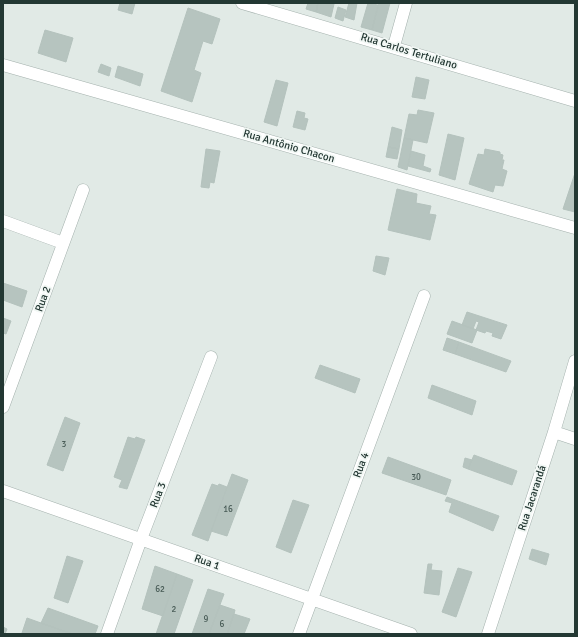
<svg xmlns="http://www.w3.org/2000/svg" width="578" height="637" viewBox="0 0 578 637" font-family="Signika,sans-serif">
<rect width="100%" height="100%" fill="#e1eae6"/>
<path fill="#b6c4bf" stroke="#b4c2bd" d="M120 3H135L132 14 118 10Z
M308 3H318L316 12 306 9Z
M318 3 334 4 331 17 316 12Z
M349 3H357L354 20 345 17Z
M368 3 378 5 372 30 361 27Z
M379 3H390L382 33 372 30Z
M338 7 346 10 343 21 335 18Z
M188 8 220 19 212 44 203 41 194 70 201 73 192 102 161 91Z
M45 30 73 38 66 62 38 53Z
M101 64 111 68 109 76 98 72Z
M118 66 143 74 140 86 115 77Z
M416 77 429 80 425 99 412 97Z
M276 80 288 83 277 126 264 122Z
M418 110 434 113 427 143 404 138 409 114 417 115Z
M297 111 305 113 304 118 308 119 305 130 293 127Z
M392 127 402 130 399 149 388 147Z
M448 134 464 138 455 180 439 175Z
M404 138 413 140 407 170 398 167Z
M388 147 399 149 397 159 386 157Z
M206 149 220 151 214 183 210 182 209 188 201 187Z
M485 149 500 152V154L503 155 502 160H504L502 169 507 171 503 186 495 185 493 192 469 184 478 154 484 155Z
M411 151 425 155 423 166 431 169 430 172 408 166Z
M575 173V212L563 209Z
M397 189 417 194 416 203 431 206 429 214 436 215 430 240 388 230Z
M376 256 389 258 385 275 373 271Z
M3 283 27 291 22 307 3 300Z
M467 312 507 325 501 339 492 336 493 333 486 331 485 333 476 330 479 322 476 321 473 329 462 325Z
M3 318 11 321 6 334 3 333Z
M452 321 477 330 472 343 447 334Z
M447 338 459 342 455 354 443 350Z
M459 342 511 361 506 372 455 354Z
M320 365 360 379 355 393 315 378Z
M432 385 476 401 472 415 428 398Z
M65 417 80 423 63 471 47 465Z
M128 437 135 439 136 437 145 440 127 489 119 487 122 480 114 477Z
M474 455 517 471 512 485 468 469Z
M388 457 451 480 446 495 382 473Z
M465 458 472 460 468 469 463 467Z
M232 474 248 480 227 536 211 531Z
M212 484 218 486 219 484 227 487 208 541 192 535Z
M447 497 499 516 493 531 449 512 452 503 445 501Z
M293 500 309 505 291 553 276 547Z
M532 549 549 554 546 565 529 559Z
M67 556 83 561 68 603 54 598Z
M428 564H432L431 570 442 571 439 595 424 593Z
M155 566 177 574 163 616 142 609Z
M458 568 472 572 456 617 442 612Z
M177 574 193 580 174 634H156Z
M208 589 224 594 209 634H192Z
M220 605 235 610 234 614 227 634H209Z
M48 608 98 626 95 634H72L41 623Z
M234 614 250 619 244 634H227Z
M27 618 41 623 72 634H26L22 633Z
M3 627 7 629 5 634H3Z"/>
<g fill="none" stroke-linecap="round" stroke-linejoin="round">
<defs>
<path id="minor" d="M242 3 575 101
M394 46 406 3
M3 65 575 228
M3 221 63 243
M3 407 83 190
M554 432 575 439
M3 491 411 634
M107 634 141 539 211 357
M299 634 424 296
M488 634 554 432 575 361"/>
</defs>
<use href="#minor" stroke="#a4b1ad" stroke-width="13"/>
<use href="#minor" stroke="#fff" stroke-width="12"/>
</g>
<g text-anchor="middle" dominant-baseline="central" stroke-width="3.5" stroke-linejoin="round" paint-order="stroke">
<g font-size="9" fill="#485b56">
<text x="64" y="444">3</text>
<text x="416" y="477">30</text>
<text x="228" y="509">16</text>
<text x="160" y="589">62</text>
<text x="174" y="609">2</text>
<text x="206" y="619">9</text>
<text x="222" y="624">6</text>
</g>
<g font-size="11" fill="#233833" stroke="#f1f7f4">
<text transform="translate(409 51) rotate(17)">Rua Carlos Tertuliano</text>
<text transform="translate(289 146) rotate(16)">Rua Antônio Chacon</text>
<text transform="translate(43 299) rotate(-70)">Rua 2</text>
<text transform="translate(361 465) rotate(-70)">Rua 4</text>
<text transform="translate(158 495) rotate(-69)">Rua 3</text>
<text transform="translate(532 498) rotate(-72)">Rua Jacarandá</text>
<text transform="translate(207 562) rotate(19)">Rua 1</text>
</g>
</g>
<rect width="578" height="637" fill="none" stroke="#233833" stroke-width="8"/>
</svg>
